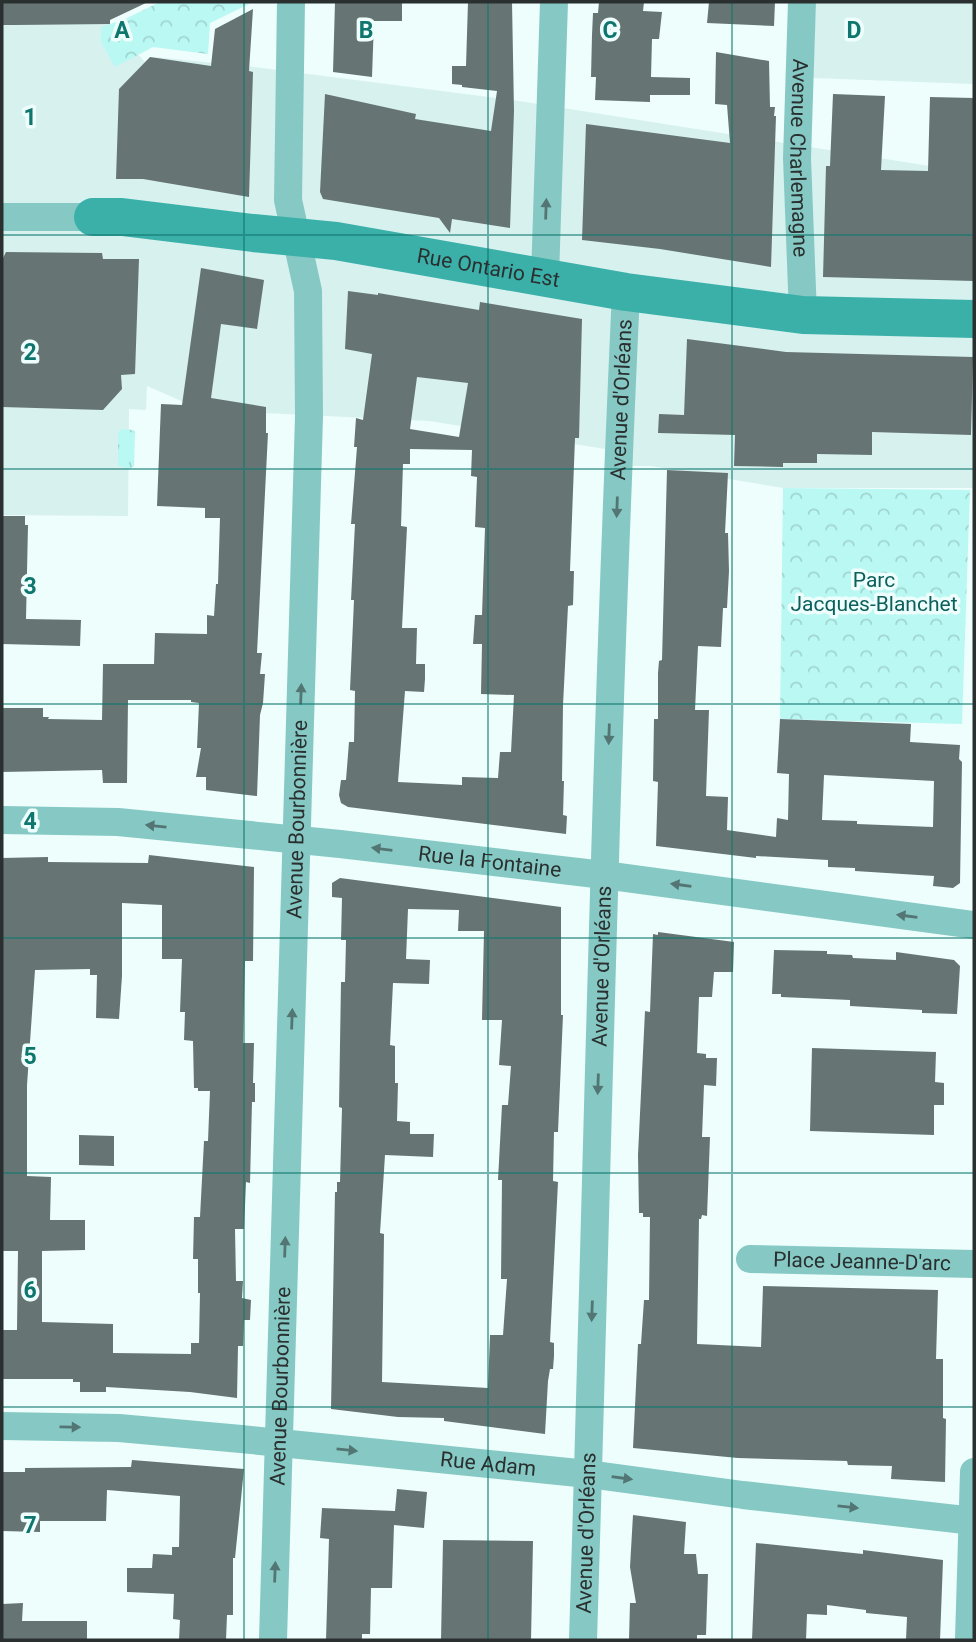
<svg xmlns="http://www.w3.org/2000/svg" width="976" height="1642" viewBox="0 0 976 1642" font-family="Roboto,sans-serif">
<defs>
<pattern id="grass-tufts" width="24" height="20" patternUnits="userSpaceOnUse" patternTransform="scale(1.75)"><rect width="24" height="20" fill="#baf8f3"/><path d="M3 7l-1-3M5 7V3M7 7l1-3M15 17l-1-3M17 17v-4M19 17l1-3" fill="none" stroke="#a0d5d1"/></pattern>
<pattern id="park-crowns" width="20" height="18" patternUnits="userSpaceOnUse" patternTransform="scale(1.75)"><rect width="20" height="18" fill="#baf8f3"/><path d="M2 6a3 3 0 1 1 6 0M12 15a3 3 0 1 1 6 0" fill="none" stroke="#a0d5d1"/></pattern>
</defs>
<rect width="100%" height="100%" fill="#edfefc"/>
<path fill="#d7f1ef" d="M2 2H110V24L145 62 154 57 254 67 519 101 974 173V488H783L651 466H617L618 451 429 421 202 410 147 386 146 410 129 409 128 516 2 515Z
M816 2H974V84L813 78Z"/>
<path fill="url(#grass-tufts)" d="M121 429 133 430 135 432 134 466 130 469 118 466V433Z"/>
<path fill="url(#park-crowns)" d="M160 2H253L210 23 208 54 153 47 115 67 101 42V27L125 19Z
M783 488 970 490 962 724 780 719Z"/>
<path fill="#667574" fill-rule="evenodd" d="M2 2H148L110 20V24L15 25H2Z
M335 2H402V21H374L372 77 333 72Z
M468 2H512L514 111 510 228 452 219 450 233 439 218 323 199 320 192 325 94 416 114 415 119 491 131 497 91 462 87V85L452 84V66H466Z
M599 2H644L643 11 662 12 659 39H652L651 77 690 78V95H650V102L595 100 596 77H591L592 35 593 13H598Z
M709 2H775L774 26 707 23Z
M253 9 249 71 253 72 249 197 143 179H116L119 89 150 57 211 66 215 29Z
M716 52 769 61 770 107H775L774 116H776L771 267 660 249 582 240 586 124 730 143 727 105 715 104Z
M833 94 885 96 881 170 928 171 930 97 974 98V281L823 277 826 166H830Z
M6 252 102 253 103 259H139L135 374 121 375 122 389 103 410 2 407V260Z
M201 268 264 280 257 329 221 324 211 398 266 407V433H268L257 653H262L260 674H265L263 703 260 715 257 796 206 790V777H196L201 748H197L199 703 191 702V700H128L127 783H103L102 770 2 772 3 708H43V717H49L48 719 102 720 103 664H154L155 633 207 634V615L214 616 216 584H218L220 518H205V508L157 506 161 404 182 405Z
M348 291 378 295V293L479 310 480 302 582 319 579 438H575L570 571H574L573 605 568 606 563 705 562 781H564L563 815 567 816 566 834 348 807 341 803 339 795 341 780H346L349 742H354L355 691 350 690 354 600H351L355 524H351L357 447H354L356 418 363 420 372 354 345 349ZM417 377 468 383 459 437 410 429ZM410 449 472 450 471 476 477 477 475 527 485 528 482 615H475L473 644H482L481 694 514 695 511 752H500L498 778 462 777V785L398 782 405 691 424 692 425 679V664H416L417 628H402L407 527 401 526 403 464H410Z
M687 339 786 352 973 357 971 435 872 432V455L817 454V463H783V467L734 466 735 435 658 433 659 414 684 415Z
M667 470 728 473 725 533H728L729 571 727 608H723L721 647 698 646 695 710H709L706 796 728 797 727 830 776 837 777 818 788 820 789 774 777 773 780 719 911 724 910 742 960 745 959 759 962 762 960 883 953 888 933 886 934 876 855 871V868L828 867V860L756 856V858L656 846 658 782 653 781 654 719H658V673L659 661 662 660ZM824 775 934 781 933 827 857 824V821L822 820Z
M2 516H25V525H28L26 619 81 620 80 646 2 644Z
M149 855 254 867 253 961H245L243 1043H254L253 1083H255V1102H252L250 1183 246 1182 244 1229H235L236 1281H243L242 1298 251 1300 250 1320H244L243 1346H238L237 1398 190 1392 106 1387V1392H80V1382H73V1379H2V1330H17L18 1251H2V858L48 857V862L148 863ZM122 903 162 905V959H182L180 1012H185L184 1040 193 1041 194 1088H198V1091H210L208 1141H204L200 1217H194L193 1259H198V1293H200L199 1343H191V1354L113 1353V1324L42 1322V1251L85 1250V1220H50L51 1177 27 1176V1085L35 970 90 969V975H97L96 1018 119 1019 122 976Z
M340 878 561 907V1015H563L558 1132H554L553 1181 558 1182 550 1342 554 1343V1356L553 1369H550L548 1381 545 1434 444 1421V1418L398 1417 331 1409 335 1192H337V1182H340L342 1108 339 1107 341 982H345L346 940H341L342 898 332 897V883ZM408 909 459 910 458 931H484L482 1020H502L499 1065 511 1066 508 1105H502L498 1180H502L501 1279H507L503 1335H490L488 1388 382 1382 384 1234 380 1233 385 1155 433 1157 434 1134H410V1122L397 1121 398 1083H395V1046L390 1045 393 983 429 984 430 960 406 959Z
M658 932 734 942 733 972H714L712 997H699L697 1053 706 1054V1058H717L716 1086 704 1085 702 1137H710L707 1216 702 1215 701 1219H699L697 1344 761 1347 763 1286 938 1290 936 1359H943V1418L946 1419 945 1482 891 1479 892 1466 848 1465 847 1461 738 1458 633 1448 638 1344H641L644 1300H649L650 1217H643V1213H639L638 1155 645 1011 650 1012 653 934 658 935Z
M774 950 827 951V954L852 955 853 958 896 960V952L954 960 960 966 957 1014 922 1013V1010L850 1006V1000L781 997V994H772Z
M812 1048 936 1052 935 1082 944 1083V1105H934V1135L810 1131Z
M79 1135 114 1136V1166L79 1165Z
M132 1460 244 1469 235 1558H233V1615H227L226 1640H179L180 1620 173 1619 174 1594 127 1592V1568H152L153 1554 172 1555V1547H179L180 1496 107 1490 106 1521H40V1532L2 1531V1472H25V1468L131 1467Z
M397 1489 427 1492 424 1528 394 1525 392 1588H371L370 1634H362V1640H326L329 1539 320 1538 322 1508 395 1511Z
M633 1515 686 1522 684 1554H696L698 1574H708L706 1635H697V1640H629L630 1603H636L630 1567Z
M443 1540 533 1541 531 1640H441Z
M756 1543 863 1554V1550L943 1560 940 1640H906L907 1617 866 1613V1610L827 1605V1615L807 1614 806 1640H752Z
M23 1603 22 1621H87V1640H2V1604Z"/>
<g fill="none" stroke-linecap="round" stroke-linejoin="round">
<g stroke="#86c9c4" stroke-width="28">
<path id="s1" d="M802 2 797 158 803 315"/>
<path d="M2 217H93"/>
<path d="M545 277 554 2"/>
<path id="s2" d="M2 820 118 822 340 844 604 875 974 925"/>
<path id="s3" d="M750 1259 974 1264"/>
<path id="s4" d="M2 1426 119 1428 241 1439 588 1474 743 1495 974 1521"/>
<path id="s5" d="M273 1640 309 416 308 291 288 200 291 2"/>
<path id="s6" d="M583 1640C597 1191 605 741 626 292"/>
<path d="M969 1640 974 1472"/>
</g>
<path stroke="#3bb0a9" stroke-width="38" id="s7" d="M93 217H122L253 233 336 241 626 292 803 315 974 319"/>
</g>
<defs><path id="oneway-solid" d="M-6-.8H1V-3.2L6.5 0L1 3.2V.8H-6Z" transform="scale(1.75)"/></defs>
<g fill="#537573">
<use href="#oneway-solid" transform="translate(546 209) rotate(-88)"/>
<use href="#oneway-solid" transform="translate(617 507) rotate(92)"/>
<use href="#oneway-solid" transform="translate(301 694) rotate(-88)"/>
<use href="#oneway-solid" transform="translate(609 734) rotate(92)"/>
<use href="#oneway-solid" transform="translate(156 826) rotate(-174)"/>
<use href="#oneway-solid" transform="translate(382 849) rotate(-173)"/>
<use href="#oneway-solid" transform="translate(681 885) rotate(-172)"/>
<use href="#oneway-solid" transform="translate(907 916) rotate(-172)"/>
<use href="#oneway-solid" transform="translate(292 1019) rotate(-88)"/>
<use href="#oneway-solid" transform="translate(598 1084) rotate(92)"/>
<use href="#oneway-solid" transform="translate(285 1247) rotate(-88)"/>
<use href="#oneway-solid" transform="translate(592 1311) rotate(92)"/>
<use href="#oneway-solid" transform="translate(70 1427) rotate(1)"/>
<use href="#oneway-solid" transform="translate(347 1450) rotate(6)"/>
<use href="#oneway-solid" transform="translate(622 1478) rotate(8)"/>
<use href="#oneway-solid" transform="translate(848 1507) rotate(6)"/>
<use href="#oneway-solid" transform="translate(275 1572) rotate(-88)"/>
</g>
<path fill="none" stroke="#0f766e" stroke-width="2" stroke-opacity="0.55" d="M244 2V1640M488 2V1640M732 2V1640M2 235H974M2 469H974M2 704H974M2 938H974M2 1173H974M2 1407H974"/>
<g text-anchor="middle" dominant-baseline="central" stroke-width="7" stroke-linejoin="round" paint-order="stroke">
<g font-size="21" fill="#2a3030" stroke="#edfefc">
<text stroke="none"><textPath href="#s1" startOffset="156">Avenue Charlemagne</textPath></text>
<text stroke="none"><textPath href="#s7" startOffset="399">Rue Ontario Est</textPath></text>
<text stroke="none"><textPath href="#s6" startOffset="1241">Avenue d'Orléans</textPath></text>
<text stroke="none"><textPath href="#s5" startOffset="821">Avenue Bourbonnière</textPath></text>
<text stroke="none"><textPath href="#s2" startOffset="490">Rue la Fontaine</textPath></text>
<text stroke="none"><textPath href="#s6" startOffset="674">Avenue d'Orléans</textPath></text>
<text stroke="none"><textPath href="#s3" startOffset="112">Place Jeanne-D'arc</textPath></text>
<text stroke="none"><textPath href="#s5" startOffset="254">Avenue Bourbonnière</textPath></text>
<text stroke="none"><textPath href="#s4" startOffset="488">Rue Adam</textPath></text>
<text stroke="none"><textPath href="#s6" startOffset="107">Avenue d'Orléans</textPath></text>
</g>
<g font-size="21" fill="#0c5f5b" stroke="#edfefc">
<text x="874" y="580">Parc<tspan x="874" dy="24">Jacques-Blanchet</tspan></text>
</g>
</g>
<g font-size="23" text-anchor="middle" font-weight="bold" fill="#0f766e" stroke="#edfefc" stroke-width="7" stroke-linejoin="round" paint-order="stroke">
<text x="122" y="38">A</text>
<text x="366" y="38">B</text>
<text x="610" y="38">C</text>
<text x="854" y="38">D</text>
<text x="30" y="125">1</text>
<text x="30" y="360">2</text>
<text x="30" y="594">3</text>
<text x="30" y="829">4</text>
<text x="30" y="1064">5</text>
<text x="30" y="1298">6</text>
<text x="30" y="1533">7</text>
</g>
<rect width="976" height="1642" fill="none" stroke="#2a3030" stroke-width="7"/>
</svg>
